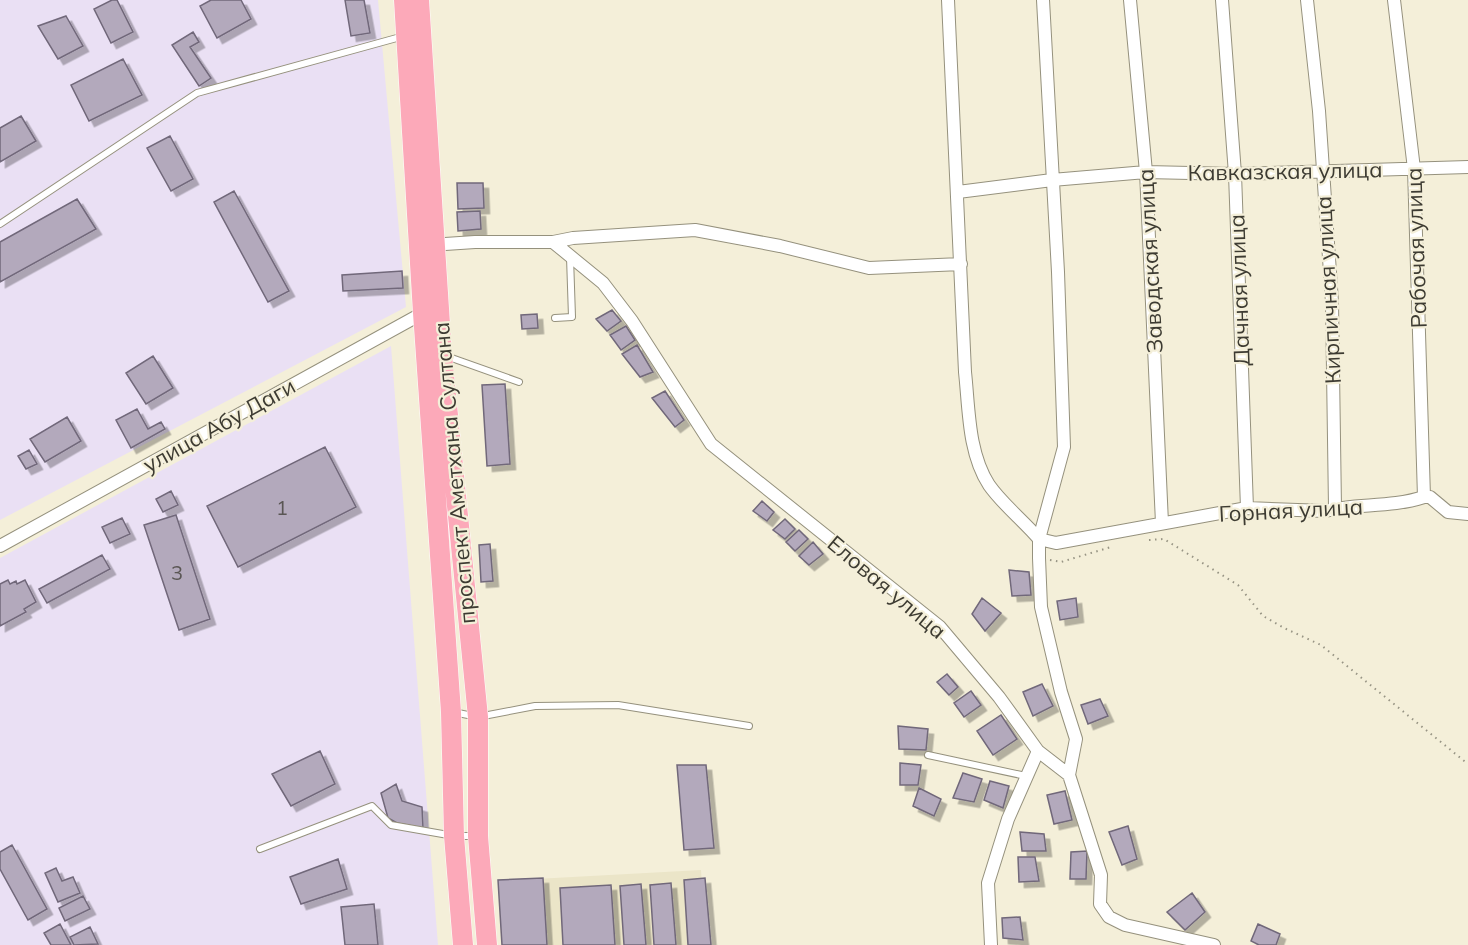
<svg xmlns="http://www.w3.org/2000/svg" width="1468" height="945" viewBox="0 0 1468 945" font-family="Mulish,sans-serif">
<defs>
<filter id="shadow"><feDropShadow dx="5.5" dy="5.5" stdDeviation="0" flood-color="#0004"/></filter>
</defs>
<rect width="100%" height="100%" fill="#f4efd9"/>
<path fill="#ebe5c8" d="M701 870 706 945H501L499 881Z"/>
<path fill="#eae0f4" d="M0 0H378L406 307 0 520Z
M391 346 438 945H0V558Z"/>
<path fill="#b3a9bc" stroke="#71687a" stroke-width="1.5" filter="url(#shadow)" d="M112 0H117L133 32 111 43 94 9Z
M211 0H241L251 19 217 38 200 6Z
M345 0H364L370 33 351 36Z
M66 16 83 46 58 59 38 26Z
M193 32 199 42 190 47 211 78 199 86 172 45Z
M123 59 142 95 89 121 71 85Z
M21 116 36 141 0 162V128Z
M170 136 193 179 171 191 147 148Z
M457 183H483L484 208 458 209Z
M234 191 289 291 268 302 214 202Z
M77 199 96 229 0 282V242Z
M480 211 481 229 458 231 457 212Z
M402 271 403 288 343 291 342 275Z
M612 310 621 321 607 331 596 319Z
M537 314 538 328 522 329 521 315Z
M626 326 635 340 621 350 610 335Z
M637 345 653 372 640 377 622 354Z
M153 356 173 388 146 404 126 373Z
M505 384 510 464 487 466 482 385Z
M665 391 684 420 675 427 652 398Z
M137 409 148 429 161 422 165 429 131 448 116 420Z
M67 417 81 441 45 462 30 439Z
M325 447 356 507 238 567 207 506Z
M29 450 37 464 26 469 18 456Z
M171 491 178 505 163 512 156 499Z
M762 501 774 512 767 521 753 511Z
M176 515 210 619 179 630 144 525Z
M122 518 130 534 110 543 102 527Z
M785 519 795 529 785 539 773 530Z
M799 530 808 539 795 551 786 542Z
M813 542 823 554 809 565 799 556Z
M490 544 493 581 481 582 479 545Z
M102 555 110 569 47 603 39 589Z
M1009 570 1029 572 1031 595 1012 596Z
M8 580 10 584 16 581 17 584 25 580 36 602 24 609 26 612 0 626V584Z
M982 598 1001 613 985 631 972 614Z
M1076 598 1078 617 1060 620 1057 601Z
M947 674 958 687 949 695 937 682Z
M1042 684 1053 706 1033 716 1023 692Z
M971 691 981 705 964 717 954 703Z
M1100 699 1108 716 1088 724 1081 705Z
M1001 715 1017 739 993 755 977 731Z
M898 726 928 729 926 750 899 749Z
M320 751 335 784 291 806 272 774Z
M900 763 921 765 918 785H900Z
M677 765H706L714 848 684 850Z
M963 773 982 779 974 802 953 798Z
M990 781 1009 786 1003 808 984 800Z
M396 784 402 801 422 807 423 828 397 823 388 818 381 793Z
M919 788 941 799 934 816 913 806Z
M1065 791 1072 820 1054 824 1047 795Z
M1128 826 1137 859 1122 865 1109 832Z
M1020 832 1044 834 1046 851H1022Z
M12 845 47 909 28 920 0 869V852Z
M1087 851 1086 879H1070L1071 852Z
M1018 857H1035L1039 881 1019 882Z
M338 859 347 889 301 904 290 877Z
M56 868 62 881 73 877 80 893 58 902 45 873Z
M543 878 547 945H502L498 880Z
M705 878 711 945H688L684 880Z
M671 883 676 945H654L650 885Z
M641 884 646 945H624L620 886Z
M611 885 615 945H563L560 888Z
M1192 893 1205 912 1185 930 1167 912Z
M83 896 90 909 65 921 59 908Z
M374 904 378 945H345L341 907Z
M1020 917 1023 940 1003 938 1002 918Z
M60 924 71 945H51L44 933Z
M1258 924 1280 934 1276 945H1259L1251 941Z
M90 927 98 944 74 945 70 937Z"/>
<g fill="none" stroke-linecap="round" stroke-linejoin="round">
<defs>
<path id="service" d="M0 224 197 93 404 36
M555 318 572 317 570 257
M446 356 519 382
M453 712 478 717 535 706 618 705 749 726
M928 755 1026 776
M260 849 372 806 391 825 454 836H474"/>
<path id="minor" d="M948 0 965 372C969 408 968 453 989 485 1003 505 1023 520 1039 539
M1043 0 1058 272 1064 447 1039 539V558L1041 607 1061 692 1076 739 1069 775
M1130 0 1146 172 1162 523
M1222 0 1235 174 1247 508
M1307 0 1319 111 1332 302 1335 508
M1394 0 1414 169 1424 497
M958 192 1052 180 1146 172 1235 174 1468 167
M553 242 603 283 632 321 711 444 940 627 999 697 1038 751 1069 775 1101 875 1100 904 1109 917 1125 925 1214 945
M430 245 475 242H553L573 238 695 230 780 246 869 268 961 264
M1039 539 1056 543 1247 508 1325 511C1357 503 1390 508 1424 497H1430L1448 512 1468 514
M0 546 423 313 427 314
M991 945 988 883 1008 819 1038 751"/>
<path id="primary" d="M404 0 423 313 451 712 454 836 463 945
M419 0 442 355 478 717V836L487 945"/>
</defs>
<use href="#service" stroke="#95917d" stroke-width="8"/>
<use href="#minor" stroke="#95917d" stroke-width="14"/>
<use href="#primary" stroke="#fff" stroke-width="21"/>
<path stroke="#979484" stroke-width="2" stroke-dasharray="1.5 4.5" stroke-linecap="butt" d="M1149 540 1164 539 1238 585 1263 616 1284 628 1321 645 1468 764
M1050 560 1061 562 1111 547"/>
<use href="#service" stroke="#fff" stroke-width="6"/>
<use href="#minor" stroke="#fff" stroke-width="12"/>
<use href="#primary" stroke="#fca9b9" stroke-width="20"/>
</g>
<g text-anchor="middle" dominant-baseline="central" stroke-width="4.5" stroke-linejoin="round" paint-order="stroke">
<g font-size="20" fill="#5a5654">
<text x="282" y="507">1</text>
<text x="177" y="572">3</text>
</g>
<g font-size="22" fill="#3d3b32" stroke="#f4efd9">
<text transform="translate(1285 171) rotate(-1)">Кавказская улица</text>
<text transform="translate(1416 248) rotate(-92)">Рабочая улица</text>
<text transform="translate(1150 261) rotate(-93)">Заводская улица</text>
<text transform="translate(1239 290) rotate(-92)">Дачная улица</text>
<text transform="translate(1328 290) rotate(-93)">Кирпичная улица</text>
<text transform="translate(219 425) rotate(-29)">улица Абу Даги</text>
<text transform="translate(454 473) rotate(-95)">проспект Аметхана Султана</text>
<text transform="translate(1291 510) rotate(-3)">Горная улица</text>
<text transform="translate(887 587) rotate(40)">Еловая улица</text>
</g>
</g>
</svg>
